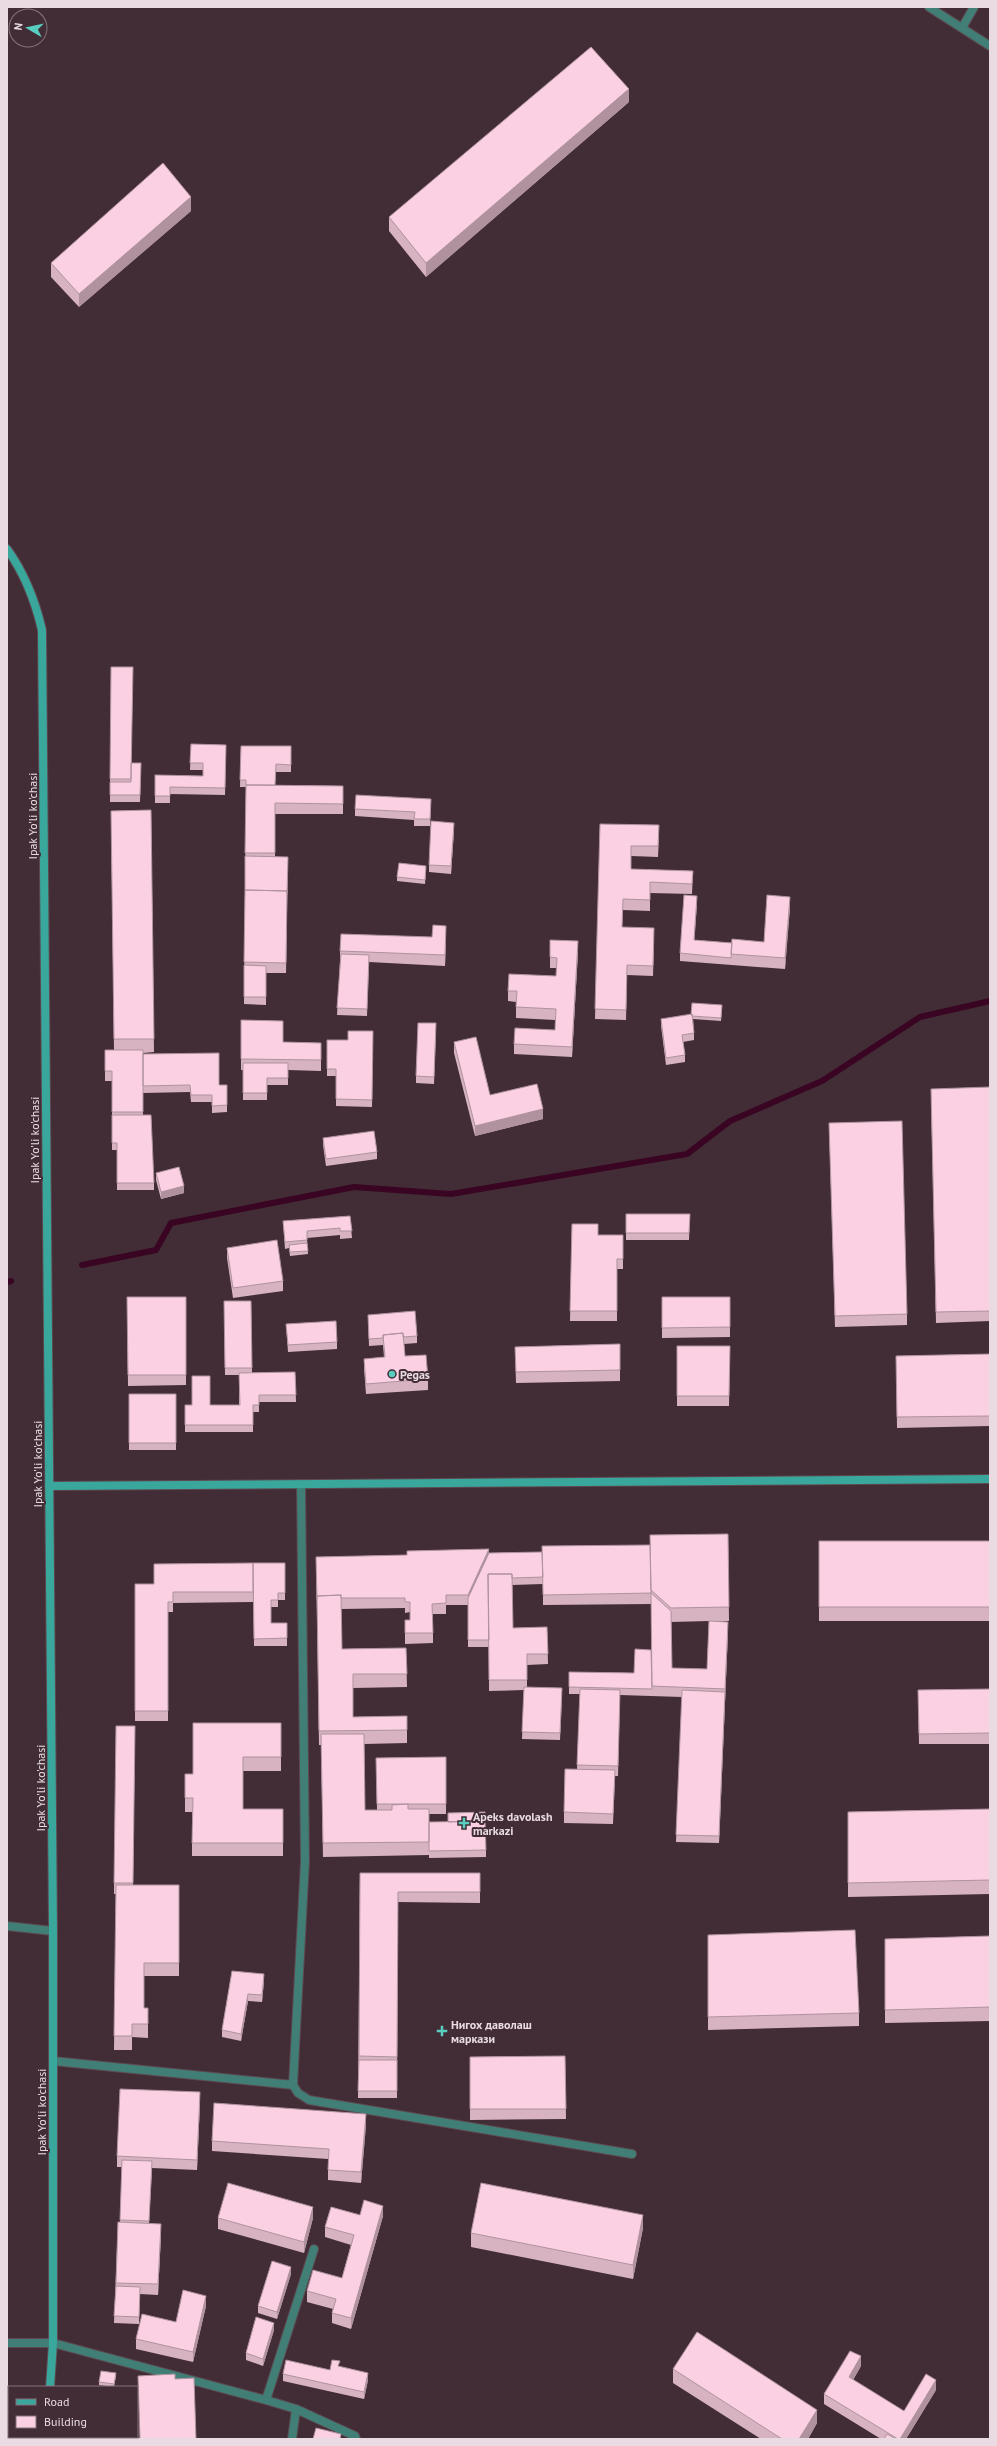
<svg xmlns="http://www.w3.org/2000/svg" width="997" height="2446" viewBox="0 0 997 2446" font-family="'PT Sans',sans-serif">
<rect width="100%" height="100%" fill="#422d36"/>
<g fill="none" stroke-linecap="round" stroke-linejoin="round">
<path stroke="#390523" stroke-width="6" d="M82 1265 156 1250 171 1223 354 1187 451 1194 687 1154 730 1121 822 1081 920 1017 990 1001
M7 1282 11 1281"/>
<defs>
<path id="street" d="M929 7 990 46
M962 28 974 7
M7 1926 53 1931
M53 2061 293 2085 305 1861 301 1484
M293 2085 298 2093 309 2100 632 2154
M7 2343H53L266 2400 296 2409 355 2436 356 2439
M266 2400 314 2249
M292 2439 296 2409"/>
<path id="secondary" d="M7 549C25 574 35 600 42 630L53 1931V2343L50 2387
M49 1486 990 1479
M47 2439V2437"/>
</defs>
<use href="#street" stroke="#5d4951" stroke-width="10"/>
<use href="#secondary" stroke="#5d4951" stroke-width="10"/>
<use href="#street" stroke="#407e76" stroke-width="8"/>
<use href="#secondary" stroke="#39a79b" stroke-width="8"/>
</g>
<path fill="#d7b3c2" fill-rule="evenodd" d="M629 102 426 277 389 231V217Z
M191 211 79 307 51 277V263Z
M191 744 226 745 225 795 170 794V803H155V775L203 776V770H190Z
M241 746H291V772H276L275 785 343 786V814H275V857H288L286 973H266V1005L244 1004 246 787H240Z
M131 763H141L140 802H110V779Z
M431 806 430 826H414V820L355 816V809Z
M151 810 154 1052 143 1053V1054L219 1085H227V1112L212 1113V1102H191L190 1092 143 1093V1115L154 1183V1190H117V1150H112V1081H105V1061L114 1050 111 811Z
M600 824 659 836 658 857 631 856V869L693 871 692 894 650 893V911L623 910 622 927 654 939 653 976 627 975 626 1020 595 1019Z
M454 830 451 874 429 872V865Z
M426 869 425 884 397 881V877Z
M697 903 694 940 732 943 764 942 790 907 785 969 680 961V953Z
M446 936 445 966 369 962 367 1016 337 1015 340 961V951L432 937Z
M578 952 572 1057 514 1054V1044L555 1030V1020L516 1018V1002L508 1001V991L556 976 557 968H550V957Z
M722 1005 721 1021 693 1019 694 1033V1040L683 1042 685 1055V1062L666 1065 661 1026V1019L691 1015Z
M241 1020 283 1042 321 1043V1071L288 1070V1085H267V1100H243V1070H241Z
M373 1031 372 1107 336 1106V1076H327V1040H348Z
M436 1031 434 1084 416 1083V1076Z
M454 1042 490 1095 543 1119 475 1136 454 1053Z
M990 1087V1321L936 1323 931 1099Z
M829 1123 907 1314V1325L835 1327Z
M323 1138 377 1152V1159L326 1166 323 1145Z
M156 1173 184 1193 161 1199 156 1180Z
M626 1214H690L689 1240H626Z
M350 1216 352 1238 340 1239V1235L307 1238 308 1254 290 1256 289 1248 285 1249 283 1221Z
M572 1224 598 1235H623V1269H617V1321H570Z
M227 1248 283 1281V1291L233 1298 227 1258Z
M127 1297H186V1385L128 1386Z
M662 1297H730V1337L662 1338Z
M224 1301H251L252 1373 295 1372 296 1402H259V1412H253V1432H185V1405H239V1375H225Z
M368 1315 417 1336V1343L404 1344 405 1356 428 1379V1390L366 1394 364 1369V1359L384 1357 383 1345 369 1346Z
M286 1324 337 1342V1349L288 1352Z
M620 1344V1381L516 1383 515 1347Z
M677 1346H730L729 1406H677Z
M990 1354V1426L897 1428 896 1356Z
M129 1394H176V1450H129Z
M728 1534 729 1621H715L728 1632 719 1843 676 1842 682 1697 620 1695 618 1776H615L613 1824 564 1823V1812L577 1769 580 1694H569V1672L634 1673 651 1650V1604L543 1605V1584L512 1585 513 1628 547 1627 548 1664 527 1665V1687L562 1695 560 1740 522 1739 524 1690 489 1691V1645V1647H468V1605H446V1614H433V1643L405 1644V1620H410V1612L405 1613V1608L341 1609 342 1649 406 1648 407 1687 353 1688V1717L407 1716V1743L364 1744 365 1810H377L376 1758 446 1757V1814H429V1822L486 1850V1857L429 1858V1855L323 1857 321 1745H319L316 1557 407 1555 542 1552 650 1545ZM709 1621 707 1669 672 1668 671 1622Z
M819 1541H990V1621H819Z
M253 1563V1602L173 1603V1612H168V1721H135V1584H154Z
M253 1563H285V1600H278V1607H271V1623H287V1646H254Z
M990 1689V1744H919L918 1690Z
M281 1723V1771H243V1809H283V1856H192V1812H185V1798L193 1774Z
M135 1726 133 1885H179V1976H144V2008H148V2038L132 2037V2050H114L116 1894H114V1883Z
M990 1809V1894L848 1897V1812Z
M360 1873H480V1903L398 1902 397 2098H358Z
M708 1935 859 2013V2026L708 2030Z
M990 1936V2021L885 2023V1939Z
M232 1971 264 1981 262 2002 248 2001 241 2041 222 2037V2030Z
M565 2056 566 2119 470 2120V2057Z
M200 2102 197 2170 152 2168 149 2224 161 2235 158 2295 140 2294 139 2324 114 2323 118 2222H120L122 2167H117V2156Z
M366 2125 361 2183 328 2180V2159L212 2151V2141Z
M360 2215 383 2216 351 2329 332 2323V2313L333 2309 307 2302V2291L342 2278 351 2245 325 2237V2227Z
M218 2218H313L304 2253 218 2229Z
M643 2228 633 2279 471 2247V2233Z
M291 2274 277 2319 258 2313V2306Z
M206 2306 193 2362 136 2349V2339L176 2322Z
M274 2330 263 2366 246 2360V2353Z
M861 2366 853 2380 904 2411 936 2390 906 2439H881L824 2404V2394Z
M340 2367 368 2380 364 2399 283 2381V2374L330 2370Z
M673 2369 817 2423 808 2439H761L673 2383Z
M116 2376 114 2387 99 2385V2382Z"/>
<path fill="#af929e" d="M629 89V102L426 277V263Z
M191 197V211L79 307V294Z
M454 823V830L451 874V866Z
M697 896V903L694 947V940Z
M790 897V907L785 969V958Z
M446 926V936L445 966V955Z
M578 941V952L572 1057V1047Z
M543 1109V1119L475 1136V1126Z
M184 1186V1193L161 1199V1192Z
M489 1549V1560L468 1605V1595Z
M728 1622V1632L719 1843V1836Z
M264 1974V1981L262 2002V1995Z
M248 1994V2001L241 2041V2034Z
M200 2092V2102L197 2170V2160Z
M366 2114V2125L361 2183V2172Z
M383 2206V2216L351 2329V2318Z
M313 2207V2218L304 2253V2242Z
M643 2215V2228L633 2279V2265Z
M161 2224V2235L158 2295V2284Z
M291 2267V2274L277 2319V2312Z
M206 2296V2306L193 2362V2352Z
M274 2323V2330L263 2366V2359Z
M861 2356V2366L849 2387V2377Z
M368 2373V2380L364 2399V2392Z
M936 2380V2390L906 2439H900Z
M817 2410V2423L808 2439H799Z"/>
<path fill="#fad0e2" stroke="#af929e" d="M591 47 629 89 426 263 389 217Z
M163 163 191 197 79 294 51 263Z
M111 667H133L131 779H110Z
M191 744 226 745 225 788 170 787V796H155V775L203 776V763H190Z
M241 746H291V765L276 764 275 785H246V780H240Z
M131 763H141L140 795H110V782H131Z
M246 785 343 786V804L275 803V853H245Z
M356 795 431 799 430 819H414L415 812 355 809Z
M151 810 154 1039H114L111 811Z
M431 821 454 823 451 866 429 865Z
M600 824 659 825 658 846H631V869L693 871 692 884 650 882V900L623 899 622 927 654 928 653 966 627 965 626 1010 595 1009Z
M245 856 288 857 287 894V891L245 890Z
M399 863 426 866 425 880 397 877Z
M245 890 287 891 286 963 244 962Z
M684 895 697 896 694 940 732 943 731 958 680 953Z
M767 895 790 897 785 958 731 954 732 939 764 942Z
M433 925 446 926 445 955 340 951 341 934 432 937Z
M550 940 578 941 572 1047 514 1044 515 1028 555 1030 556 1009 516 1007 517 991H508L509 974 556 976 557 958 550 957Z
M341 954 369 955 367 1009 337 1008Z
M244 965 266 966V997H244Z
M692 1003 722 1005 721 1018 692 1016V1014L691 1015Z
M692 1014 694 1033 682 1035 685 1055 666 1058 661 1019Z
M241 1020 283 1021V1042L321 1043V1060L241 1059Z
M418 1023H436L434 1077 416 1076Z
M348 1031H373L372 1100 336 1099V1069H327V1040H348Z
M476 1037 490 1095 537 1084 543 1109 475 1126 454 1042Z
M105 1050H143V1112H112V1071H105Z
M219 1053V1085H227V1105L212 1106V1095H191L190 1085 143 1086V1054Z
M243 1063H288V1078H267V1093H243Z
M990 1087V1311L936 1312 931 1089Z
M112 1115H151L154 1183H117V1143H112Z
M902 1121 907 1314 835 1316 829 1123Z
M374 1131 377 1152 326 1159 323 1138Z
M179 1167 184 1186 161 1192 156 1173Z
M626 1214H690L689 1233H626Z
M350 1216 352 1231H340V1228L307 1231V1240L285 1242 283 1221Z
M572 1224H598V1235H623V1259H617V1311H570Z
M277 1240 283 1281 233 1288 227 1248Z
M307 1243 308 1251 290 1252 289 1245Z
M127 1297H186V1375H128Z
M662 1297H730V1327L662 1328Z
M224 1301H251L252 1368H225Z
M415 1311 417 1336 403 1337V1333L383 1335V1338L369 1339 368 1315Z
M336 1321 337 1342 288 1345 286 1324Z
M403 1333 405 1356 426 1355 428 1379 366 1384 364 1359 385 1357 383 1335Z
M620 1344V1370L516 1372 515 1347Z
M677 1346H730L729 1396H677Z
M990 1354V1416L897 1417 896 1356Z
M295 1372 296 1395H259V1405H253V1425H185V1405H192V1376H210V1405H240L239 1373Z
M129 1394H176V1443H129Z
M728 1534 729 1607 671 1608 651 1590 650 1535Z
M819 1541H990V1607H819Z
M650 1545 651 1593 543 1595 542 1546Z
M489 1549 468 1595H446V1603L432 1604 433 1633H405V1620H410V1602H405V1598H341V1595L317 1596V1599L316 1557 407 1555V1551Z
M542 1552 543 1577 512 1578V1574H488L489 1640H468V1598L489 1553Z
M253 1563V1592H173V1602H168V1711H135V1584H154V1564Z
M253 1563H285V1593H278V1600H271V1623H287V1638L254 1639Z
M488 1574H512L513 1628 547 1627 548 1654H527V1680H489Z
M651 1593 671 1611 672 1668 707 1669 709 1621 728 1622 725 1689 652 1686Z
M341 1595 342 1649 406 1648 407 1674H353V1717L407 1716V1730L319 1731 317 1596Z
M635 1649 651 1650 652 1689 569 1687V1672L634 1673Z
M524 1687 562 1688 560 1733 522 1732Z
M580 1689 620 1690 618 1766 577 1765Z
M990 1689V1733L919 1734 918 1690Z
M682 1690 725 1692 719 1836 676 1835Z
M193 1723H281V1757H243V1809H283V1843H192L193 1798H185V1774H193Z
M116 1726H135L133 1883H114Z
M321 1734H364L365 1810H392V1805L408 1804V1809H429V1842L323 1843Z
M446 1757V1804H377L376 1758Z
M565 1769 615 1770 613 1814 564 1812Z
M990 1809V1880L848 1883V1812Z
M485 1812V1821L448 1822V1813Z
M485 1821 486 1850 429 1851V1822Z
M360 1873H480V1892H398L397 2057 359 2056Z
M116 1885H179V1963H144V2008H148V2024H132V2036H114Z
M855 1930 859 2013 708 2017V1935Z
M990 1936V2007L885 2010V1939Z
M232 1971 264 1974 262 1995 248 1994 241 2034 222 2030Z
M565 2056 566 2109H470V2057Z
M359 2060H397V2091H358Z
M120 2089 200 2092 197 2160 117 2156Z
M214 2103 366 2114 361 2172 328 2170 329 2149 212 2141Z
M122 2160 152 2161 149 2221 120 2220Z
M228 2183 313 2207 304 2242 218 2218Z
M481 2183 643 2215 633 2265 471 2233Z
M364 2200 383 2206 351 2318 332 2313 336 2299 307 2291 313 2270 342 2278 354 2235 325 2227 331 2207 360 2215Z
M118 2222 161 2224 158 2284 116 2283Z
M272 2261 291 2267 277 2312 258 2306Z
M116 2286 140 2287 139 2317 114 2316Z
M183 2290 206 2296 193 2352 136 2339 142 2314 176 2322Z
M256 2317 274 2323 263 2359 246 2353Z
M697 2332 817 2410 799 2439H782L673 2369Z
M850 2351 861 2356 849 2377 904 2411 926 2374 936 2380 900 2439H898L824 2394Z
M286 2360 330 2370 332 2360 340 2361 338 2366 368 2373 364 2392 283 2374Z
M101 2371 116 2373 114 2384 99 2382Z
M175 2374V2379L194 2378 196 2439H140L138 2376Z
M316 2428 341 2434 340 2439H313Z
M887 2434 896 2439H884Z"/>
<g fill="#58cec0" stroke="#422d36" stroke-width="1.5">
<circle cx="392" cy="1374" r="4"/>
<path d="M462 1817h4v4h4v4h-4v4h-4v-4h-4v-4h4z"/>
<path d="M440 2025h4v4h4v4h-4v4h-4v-4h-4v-4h4z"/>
</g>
<g text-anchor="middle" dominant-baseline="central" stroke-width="4" stroke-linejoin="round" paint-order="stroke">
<g font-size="12" fill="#e9dbe1" stroke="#422d36">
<text transform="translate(32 816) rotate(-90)">Ipak Yo'li ko'chasi</text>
<text transform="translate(34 1140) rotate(-90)">Ipak Yo'li ko'chasi</text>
<text transform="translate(37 1464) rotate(-90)">Ipak Yo'li ko'chasi</text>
<text transform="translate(40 1788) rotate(-90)">Ipak Yo'li ko'chasi</text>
<text transform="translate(41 2112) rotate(-90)">Ipak Yo'li ko'chasi</text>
</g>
<g font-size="12" font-weight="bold" fill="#e9dbe1" stroke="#422d36" text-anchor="start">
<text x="400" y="1374">Pegas</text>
<text x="473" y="1816">Apeks davolash<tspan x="473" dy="14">markazi</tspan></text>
<text x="451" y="2024">Нигох даволаш<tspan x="451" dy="14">маркази</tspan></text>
</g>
</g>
<rect width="997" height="2446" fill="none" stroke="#e9dbe1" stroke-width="16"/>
<rect x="8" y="2386" width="130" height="52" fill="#422d36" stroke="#85737a"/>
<rect x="16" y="2399" width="20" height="6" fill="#39a79b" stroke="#85737a"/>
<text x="44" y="2406" font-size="12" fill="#e9dbe1">Road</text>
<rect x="16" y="2416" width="20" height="12" fill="#fad0e2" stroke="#85737a"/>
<text x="44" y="2426" font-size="12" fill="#e9dbe1">Building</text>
<g transform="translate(28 28) rotate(279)"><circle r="19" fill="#422d36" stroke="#85737a"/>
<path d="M0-3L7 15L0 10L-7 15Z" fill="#58cec0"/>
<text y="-6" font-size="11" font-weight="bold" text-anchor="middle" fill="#e9dbe1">N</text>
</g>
</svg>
